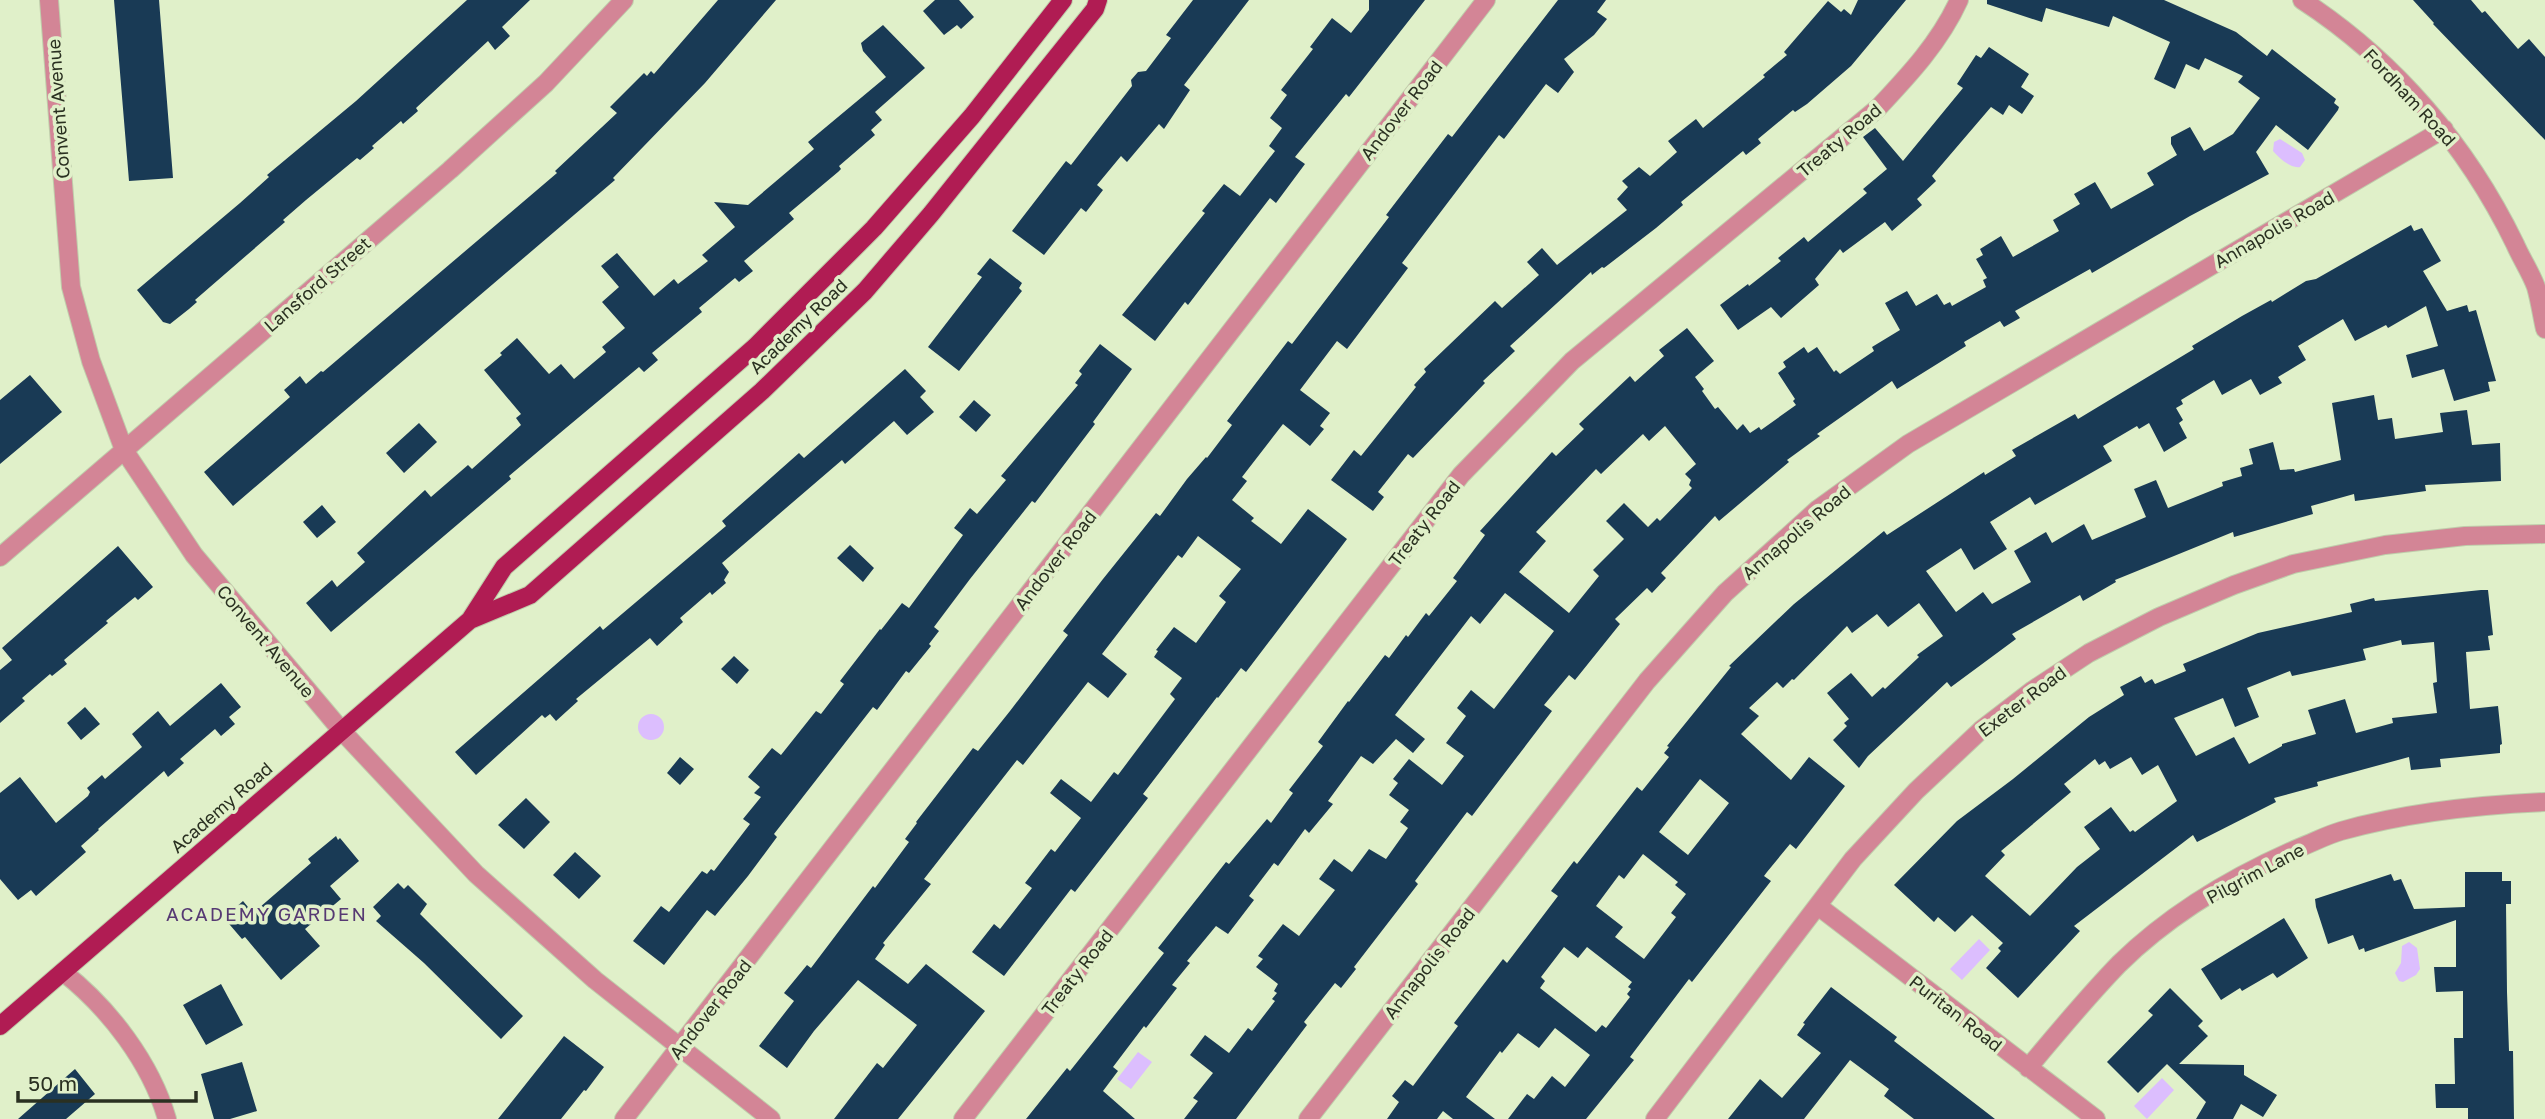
<svg xmlns="http://www.w3.org/2000/svg" width="2545" height="1119" viewBox="0 0 2545 1119" font-family="'Golos Text',sans-serif">
<rect width="100%" height="100%" fill="#e0f0c9"/>
<path fill="#dcbefe" d="M2280 139 2302 153 2305 160 2300 167C2291 169 2279 158 2273 151L2274 142Z
M638 727a13 13 0 1 1 26 0a13 13 0 1 1-26 0Z
M1979 939 1990 950 1962 980 1950 969Z
M2409 942 2417 948 2420 969 2416 975 2403 982 2399 981 2395 973 2401 963 2402 946Z
M1138 1052 1152 1062 1131 1089 1117 1079Z
M2162 1078 2174 1090 2147 1119 2134 1106Z"/>
<path fill="#193a55" fill-rule="evenodd" d="M114 0H159L173 178 129 181Z
M467 0H530L502 27 510 36 495 50 488 41 416 108 418 111 403 124 401 121 372 146 374 148 360 160 357 158 306 200 283 220 285 222 195 300 197 302 189 309 170 324 163 322 137 290 240 203 269 177 267 175 356 101Z
M718 0H776L705 83 613 178 615 180 233 506 204 472 290 397 284 390 300 376 306 384 321 371 323 372 557 173 555 171 617 113 610 107 644 73 647 76 651 71 654 74Z
M935 0H959L974 17 961 29 957 25 944 35 923 11Z
M1193 0H1249L1184 85 1190 90 1164 129 1159 124 1127 162 1121 156 1097 185 1103 190 1086 212 1081 208 1044 255 1012 231 1066 161 1071 165 1132 86 1131 80 1138 72 1146 71 1171 38 1166 35Z
M1369 0H1425L1349 97 1346 94 1295 157 1305 164 1276 203 1270 198 1188 305 1185 302 1155 341 1122 315 1205 213 1202 211 1224 184 1240 196 1275 151 1269 146 1282 128 1270 118 1287 95 1281 90 1313 49 1310 47 1332 18 1351 33 1369 10Z
M1558 0H1606L1597 12 1607 19 1594 35 1564 59 1574 72 1558 93 1546 84 1504 139 1499 135 1402 263 1408 268 1347 349 1337 341 1300 390 1330 413 1320 426 1324 429 1310 446 1283 424 1242 477 1247 481 1232 500 1254 518 1251 521 1281 544 1308 509 1347 539 1246 672 1241 668 1218 698 1217 697 1143 794 1148 798 1075 892 1071 889 1004 976 972 952 994 924 1000 929 1032 888 1025 883 1051 849 1055 852 1081 818 1050 793 1061 779 1091 802 1114 772 1118 775 1175 699 1170 694 1182 678 1154 657 1158 651 1156 650 1174 627 1196 643 1226 602 1219 596 1241 569 1198 536 1182 558 1178 555 1102 654 1127 674 1108 698 1088 682 1023 765 1017 760 924 879 931 884 883 943 885 945 875 959 908 984 926 964 985 1011 898 1119H834L877 1063 883 1068 917 1025 858 980 814 1031 787 1068 759 1046 794 1001 784 993 807 965 811 968 873 886 875 888 909 842 905 839 917 823 916 822 973 748 978 751 1010 711 1068 635 1063 631 1103 579 1156 513 1160 516 1187 479 1206 457 1207 458 1232 425 1227 421 1288 341 1292 344 1389 217 1386 215 1448 134 1452 137Z
M1858 0H1906L1851 66 1807 104 1795 112 1793 110 1758 139 1761 143 1746 155 1743 151 1681 202 1683 205 1656 228 1604 268 1602 267 1592 275 1591 272 1510 346 1515 351 1483 381 1485 383 1413 458 1408 454 1378 492 1384 497 1373 511 1331 480 1354 450 1361 456 1416 387 1414 385 1426 372 1424 369 1495 301 1502 308 1539 275 1527 262 1542 248 1557 265 1627 210 1617 199 1628 187 1622 181 1639 167 1650 176 1677 152 1668 141 1696 119 1703 128 1765 77 1763 75 1787 55 1784 52 1828 1 1841 12 1844 9 1851 15Z
M1987 0H2164L2236 32 2267 56 2272 49 2336 99 2334 103 2339 107 2338 110 2308 150 2276 125 2256 152 2269 174 2190 216 2092 273 2090 269 2015 311 2020 318 2004 327 2000 321 1964 342 1966 346 1897 389 1892 381 1817 434 1820 436 1787 460 1789 462 1719 521 1715 516 1661 573 1666 578 1652 593 1647 588 1615 619 1620 624 1575 680 1569 675 1544 705 1552 711 1472 816 1467 812 1415 881 1418 884 1354 967 1356 969 1341 988 1335 983 1304 1022 1307 1025 1236 1119H1184L1198 1101 1193 1098 1213 1073 1190 1055 1205 1035 1229 1053 1248 1028 1252 1031 1275 1001 1272 999 1277 993 1274 991 1278 984 1256 967 1263 959 1258 956 1283 924 1299 936 1335 890 1319 879 1334 859 1352 872 1369 849 1386 859 1408 828 1400 822 1409 810 1389 795 1398 783 1393 779 1409 759 1442 785 1464 756 1446 743 1466 716 1457 708 1471 690 1494 709 1554 631 1505 593 1480 624 1471 616 1395 715 1425 739 1413 753 1396 739 1373 764 1361 756 1328 801 1333 804 1309 833 1305 829 1278 866 1274 863 1249 896 1254 900 1228 934 1216 926 1187 961 1190 963 1172 985 1177 988 1146 1028 1144 1026 1113 1067 1118 1071 1103 1091 1135 1119H1026L1067 1068 1070 1071 1164 953 1158 948 1226 862 1229 864 1267 819 1271 823 1293 793 1289 790 1323 746 1318 742 1348 701 1349 702 1385 655 1389 658 1406 635 1408 637 1426 613 1429 616 1457 581 1453 578 1485 535 1480 531 1552 452 1556 456 1584 429 1579 424 1630 376 1635 382 1664 356 1659 350 1687 328 1714 361 1695 377 1704 389 1702 391 1715 409 1718 407 1737 430 1743 424 1750 433 1759 427 1761 430 1796 405 1793 401 1795 399 1778 373 1786 367 1783 362 1804 347 1808 353 1817 347 1834 372 1836 370 1840 374 1874 351 1872 347 1900 330 1885 303 1907 291 1916 306 1937 294 1944 305 1950 302 1952 306 1986 287 1983 280 1987 278 1976 259 1983 255 1980 249 2001 236 2013 257 2059 231 2053 220 2080 204 2074 194 2095 182 2111 209 2154 185 2147 173 2177 155 2171 144V137L2190 127 2204 151 2233 134 2260 98 2238 82 2243 76 2205 58 2199 70 2186 64 2175 89 2154 79 2170 42 2113 16 2109 27 2046 8 2042 22 1987 4ZM1665 426 1696 464 1685 474 1691 480 1689 485 1692 488 1660 521 1657 518 1648 527 1624 503 1606 521 1624 539 1593 570 1599 576 1569 613 1519 572 1546 541 1536 532 1596 469 1601 474 1643 434 1649 441Z
M2413 0H2471L2482 13 2485 11 2518 49 2529 39 2545 57V140L2433 24 2434 23Z
M883 25 925 68 875 112 882 120 871 130 875 135 839 166 841 169 838 172 789 213 794 219 744 261 753 271 739 282 735 278 699 308 702 312 652 353 658 360 644 372 639 367 560 433 509 476 511 479 331 632 306 603 332 580 337 587 365 562 357 553 425 490 431 497 468 465 472 469 521 425 516 418 521 414 484 370 502 355 500 353 517 338 549 374 561 364 574 379 606 352 602 347 625 328 602 302 619 287 601 266 617 253 654 296 674 279 678 284 708 261 702 255 735 227 714 202 748 205 814 149 808 142 886 77 863 51 861 43Z
M1989 47 2029 74 2021 87 2034 96 2022 114 2009 105 2003 115 1991 107 1932 176 1936 181 1917 199 1922 205 1892 231 1885 222 1843 253 1840 249 1815 279 1819 285 1781 318 1771 307 1738 330 1720 305 1748 284 1749 286 1781 261 1778 258 1804 237 1808 242 1867 193 1863 189 1887 169 1863 137 1875 128 1903 161 1963 88 1957 84 1976 55 1981 58Z
M2411 225 2414 231 2422 228 2441 261 2423 271 2447 311 2467 305 2469 312 2476 310 2496 381 2488 382 2490 391 2454 401 2444 369 2412 378 2406 355 2438 346 2426 306 2388 328 2386 325 2355 341 2343 319 2298 346 2306 360 2278 377 2282 383 2260 395 2251 379 2222 395 2214 380 2181 400 2183 404 2176 408 2183 420 2179 423 2187 438 2164 452 2149 423 2139 429 2137 426 2103 446 2112 461 2035 505 2030 497 1990 522 2007 549 1974 570 1961 548 1926 571 1956 612 1983 592 1992 604 2031 582 2014 551 2046 532 2052 543 2084 524 2092 540 2146 517 2134 489 2156 480 2168 508 2223 486 2222 482 2242 476 2240 468 2253 464 2249 449 2273 442 2280 470 2294 469 2295 472 2341 460 2332 403 2374 395 2378 420 2392 418 2395 439 2443 432 2440 413 2467 410 2472 445 2500 443 2501 481 2425 485 2426 491 2355 501 2354 494 2311 506 2313 514 2234 537 2233 532 2115 580 2116 582 2083 601 2080 595 2012 634 2016 639 1951 687 1947 682 1868 756 1859 768 1833 740 1847 726 1844 723 1849 719 1827 693 1851 673 1872 697 1883 687 1885 689 1919 657 1917 655 1943 636 1919 603 1888 627 1877 614 1852 633 1847 626 1794 680 1792 679 1783 688 1777 682 1749 708 1759 716 1741 734 1791 780 1809 757 1845 786 1796 849 1790 844 1767 872 1764 876 1771 881 1692 982 1689 979 1630 1057 1634 1060 1586 1119H1508L1527 1094 1534 1099 1552 1076 1565 1087 1590 1055 1555 1028 1539 1048 1518 1033 1502 1053 1500 1051 1466 1097 1495 1119H1453L1443 1111 1437 1119H1387L1399 1102 1392 1096 1405 1080 1413 1086 1458 1026 1454 1023 1503 959 1507 963 1558 896 1551 891 1574 861 1577 864 1637 787 1642 791 1669 757 1664 753 1669 747 1667 746 1731 667 1729 666 1794 604 1884 531 1887 535 1984 472 1985 475 2016 456 2012 450 2075 414 2078 419 2194 349 2192 346 2242 316 2271 300 2272 302 2306 281 2316 279ZM1700 779 1729 803 1688 855 1659 832ZM1643 854 1678 882 1675 885 1686 894 1671 913 1676 917 1644 959 1615 937 1623 927 1596 906 1619 875 1624 879ZM1564 947 1578 958 1587 947 1632 982 1628 987 1631 989 1627 994 1630 997 1606 1028 1602 1025 1596 1032 1540 988 1545 981 1541 977Z
M990 258 1022 283 1019 288 1022 291 959 371 928 347 982 277 977 274Z
M1100 344 1132 369 1093 422 1095 424 1035 503 1032 501 970 579 934 627 939 631 929 644 931 646 909 673 906 671 877 710 873 707 774 834 777 837 748 876 715 916 707 910 664 965 633 941 661 906 669 912 702 871 707 874 711 869 714 871 750 824 743 819 761 797 754 793 760 787 748 777 772 748 781 755 816 711 821 714 844 684 840 681 880 629 881 630 902 603 909 608 963 535 954 528 970 508 977 514 1006 480 1001 476 1078 385 1075 383 1082 374 1079 371Z
M905 369 926 391 920 397 934 412 907 435 894 421 845 464 842 460 722 563 729 572 724 580 726 583 712 595 710 592 680 618 683 622 657 646 650 638 576 699 578 701 556 721 550 714 545 718 542 715 476 775 455 752 600 626 603 630 726 526 722 521 799 453 804 458Z
M30 375 62 412 0 464V400Z
M974 400 991 415 976 432 959 417Z
M419 423 437 442 404 473 386 453Z
M322 505 336 522 317 538 303 522Z
M850 545 874 568 863 582 837 558Z
M118 546 153 587 138 600 135 597 106 621 108 623 64 660 67 664 52 676 50 674 22 698 25 701 0 723V670L12 660 2 648Z
M2481 590H2488L2493 635 2488 636 2490 650 2466 652 2470 709 2498 706 2502 744 2500 745V753L2440 759 2441 767 2411 770 2409 757 2317 782 2318 786 2274 798 2276 802 2197 842 2193 835 2074 926 2080 931 2018 998 1986 968 2001 951 1998 948 2003 943 1972 915 1955 932 1938 917 1934 922 1894 885 1957 821 2013 779 2089 717 2124 695 2120 687 2141 676 2145 683 2152 679 2155 684 2186 671 2183 664 2258 633 2352 612 2350 604 2374 598 2375 601ZM2401 640 2402 645 2434 642 2437 682 2433 683 2437 713 2392 718 2393 723 2356 733 2345 699 2308 710 2316 734 2282 744V746L2249 764 2234 737 2196 756 2174 718 2223 698 2235 727 2259 717 2247 688 2290 671 2292 676 2366 660 2363 649ZM2131 757 2142 775 2158 765 2177 801 2135 832 2133 830 2130 832 2111 807 2084 827 2100 849 2077 867 2030 916 1985 876 2005 855 2001 851 2071 792 2064 784 2095 759 2099 765 2105 761 2110 769Z
M734 656 749 670 737 684 721 669Z
M221 683 241 707 229 717 235 724 221 736 215 729 180 759 184 763 168 777 164 771 98 829 99 830 81 846 86 852 36 896 31 890 18 900 0 879V793L20 777 56 823 88 796 90 792 87 788 102 775 105 779 142 747 132 734 158 711 170 726Z
M85 707 100 724 81 740 67 723Z
M680 757 694 769 680 785 667 773Z
M526 798 550 822 524 849 498 825Z
M336 836 338 840 340 838 359 861 330 886 341 899 305 929 320 946 281 980 245 937 242 939 224 918 243 901 253 913 311 863 308 859Z
M575 852 601 876 579 899 553 875Z
M2465 872H2502V881H2511V904H2506L2507 992 2509 1051H2513L2514 1119H2468V1108H2436L2435 1084H2455L2454 1038H2463V991L2436 992 2434 967H2456V920L2365 952 2364 948 2359 950 2353 935 2328 944 2316 907 2315 899 2391 874 2394 881 2401 879 2414 909 2465 907Z
M398 883 404 889 408 885 427 904 420 914 523 1016 501 1039 424 963 376 921 381 916 373 907Z
M2284 918 2308 958 2277 978 2273 973 2242 991 2240 988 2221 1000 2201 969Z
M221 984 243 1025 206 1045 183 1005Z
M1831 987 1897 1037 1894 1041 1995 1119H1914L1884 1096 1889 1089 1850 1060 1804 1119H1728L1760 1079 1782 1098 1821 1053 1797 1035 1805 1024 1803 1023Z
M2170 988 2203 1021 2198 1026 2208 1036 2179 1064 2244 1065V1075L2277 1095 2263 1117 2241 1104 2233 1119H2196L2206 1102 2167 1064 2138 1093 2107 1062 2153 1015 2148 1011Z
M564 1036 604 1067 586 1091 584 1090 561 1119H498Z
M242 1062 257 1111 230 1119H214L201 1074Z
M75 1069 95 1094 66 1119H18Z"/>
<g fill="none" stroke-linecap="round" stroke-linejoin="round">
<defs>
<path id="minor" d="M49 0 71 287 91 361 124 450 194 555 341 730 476 874 595 980 771 1119
M2302 0C2394 60 2467 145 2515 244 2521 258 2531 273 2536 287 2540 301 2542 316 2545 329
M0 557 450 170 546 83 624 0
M1818 906 2096 1119
M63 972C109 1008 151 1063 167 1119
M2028 1068C2058 1032 2087 997 2119 964 2170 914 2236 875 2301 847 2314 842 2327 835 2341 831 2408 812 2476 805 2545 802
M624 1119 1486 0
M963 1119 1461 475 1572 361 1878 108C1909 75 1940 42 1959 0
M1308 1119 1647 681 1725 593 1818 509 1908 444 2444 129
M1655 1119 1853 859 1916 791 1981 730 2033 690 2089 653 2159 617 2234 585 2293 564 2385 545 2465 536 2545 534"/>
<path id="major" d="M470 620 504 567 755 347 874 228 972 116 1063 0
M0 1026 470 620 530 595 762 391 865 291 931 214 1095 9 1098 0"/>
</defs>
<use href="#minor" stroke="#bfcdab" stroke-width="20"/>
<use href="#major" stroke="#bfcdab" stroke-width="20"/>
<use href="#minor" stroke="#d38596" stroke-width="18"/>
<use href="#major" stroke="#b01c53" stroke-width="18"/>
</g>
<g text-anchor="middle" dominant-baseline="central" stroke-width="7" stroke-linejoin="round" paint-order="stroke">
<g font-size="18" fill="#2a3021" stroke="#e0f0c9">
<text transform="translate(2410 97) rotate(47)">Fordham Road</text>
<text transform="translate(58 109) rotate(-94)">Convent Avenue</text>
<text transform="translate(1401 110) rotate(-52)">Andover Road</text>
<text transform="translate(1839 140) rotate(-40)">Treaty Road</text>
<text transform="translate(2274 229) rotate(-30)">Annapolis Road</text>
<text transform="translate(317 284) rotate(-41)">Lansford Street</text>
<text transform="translate(798 326) rotate(-44)">Academy Road</text>
<text transform="translate(1424 523) rotate(-52)">Treaty Road</text>
<text transform="translate(1796 532) rotate(-40)">Annapolis Road</text>
<text transform="translate(1055 560) rotate(-52)">Andover Road</text>
<text transform="translate(266 641) rotate(50)">Convent Avenue</text>
<text transform="translate(2022 701) rotate(-37)">Exeter Road</text>
<text transform="translate(221 807) rotate(-41)">Academy Road</text>
<text transform="translate(2255 873) rotate(-28)">Pilgrim Lane</text>
<text transform="translate(1429 963) rotate(-52)">Annapolis Road</text>
<text transform="translate(1077 972) rotate(-52)">Treaty Road</text>
<text transform="translate(710 1009) rotate(-52)">Andover Road</text>
<text transform="translate(1956 1013) rotate(38)">Puritan Road</text>
</g>
<g font-size="19" letter-spacing="2" fill="#563973" stroke="#e0f0c9">
<text x="267" y="913">ACADEMY GARDEN</text>
</g>
</g>
<path d="M18 1091v10h178v-10" fill="none" stroke="#2a3021" stroke-width="3.5"/>
<text x="28" y="1091" font-size="21" fill="#2a3021" stroke="#e0f0c9" stroke-width="5" paint-order="stroke">50 m</text>
</svg>
